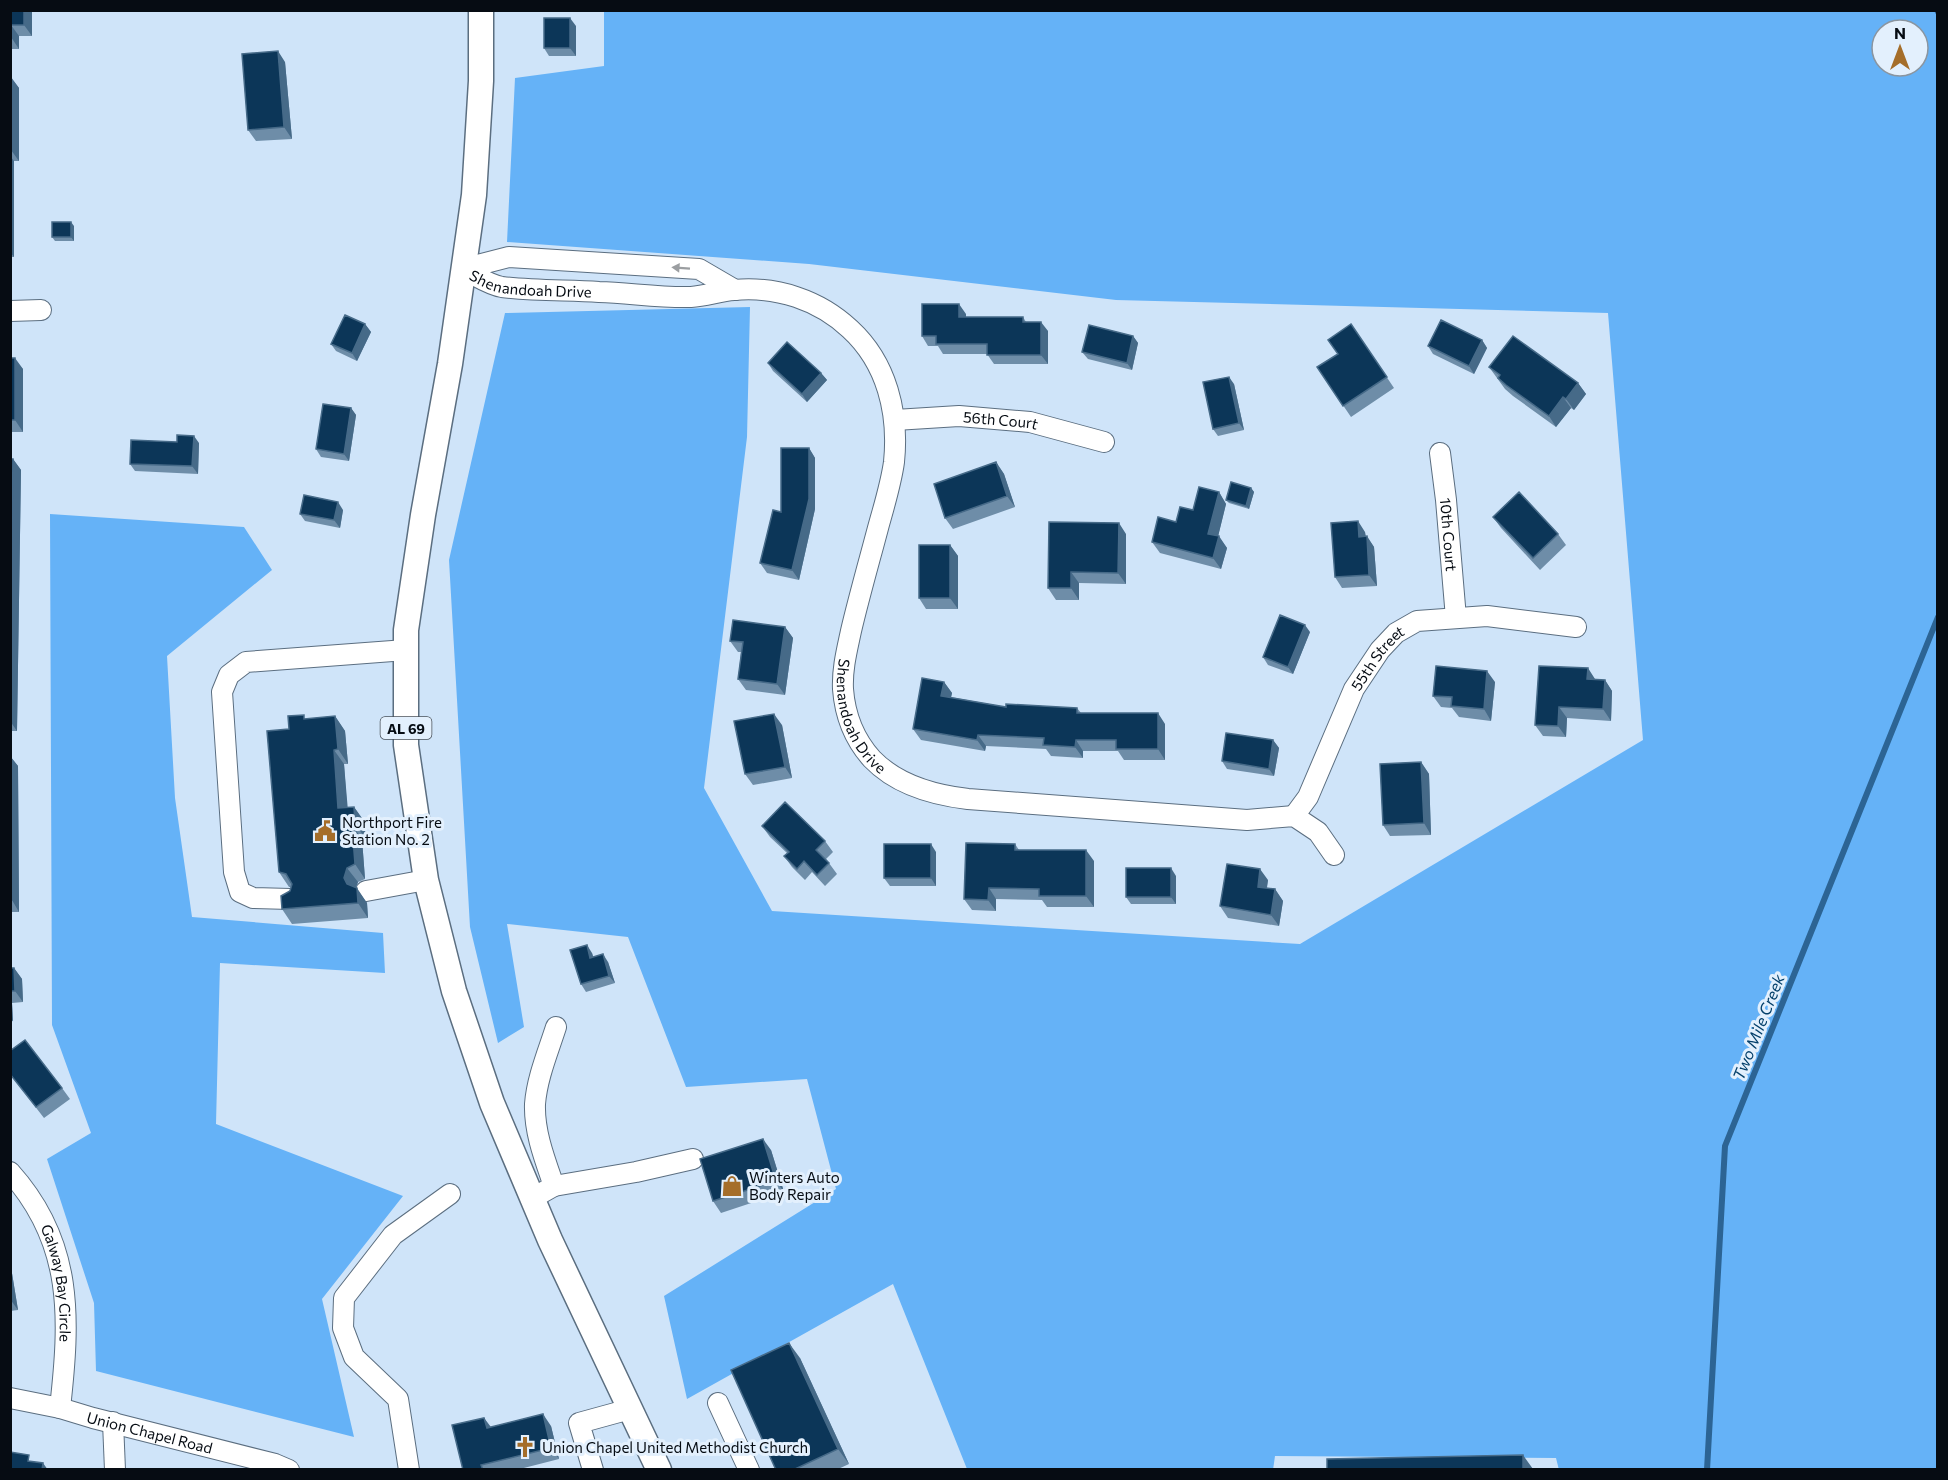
<svg xmlns="http://www.w3.org/2000/svg" width="1948" height="1480" viewBox="0 0 1948 1480" font-family="Commissioner,sans-serif">
<rect width="100%" height="100%" fill="#cfe4f9"/>
<path fill="#65b2f7" fill-rule="evenodd" d="M604 11H1937V1469L1559 1470 1556 1458 1275 1456 1273 1470 967 1469 893 1284 687 1399 664 1296 836 1189 807 1079 686 1087 628 937 507 924 524 1027 498 1043 470 927 449 560 505 313 750 307 747 437 704 788 772 911 1300 944 1643 740 1608 313 1116 300 809 264 507 242 515 78 604 66ZM1882 30H1918V66H1882Z
M50 514 244 527 272 570 167 656 175 798 192 917 383 933 385 973 220 963 216 1124 403 1196 322 1299 354 1437 96 1371 94 1303 47 1159 91 1133 52 1025Z"/>
<g fill="none" stroke-linecap="round" stroke-linejoin="round">
<path stroke="#2c6494" stroke-width="6" d="M1937 10 1938 12
M1707 1470 1725 1146 1938 617"/>
<defs>
<g id="minor">
<path id="s1" d="M462 269C475 275 489 285 502 287 534 291 567 290 599 292 630 293 661 298 691 297 706 296 720 291 734 290 777 286 819 300 850 329 887 363 899 413 894 462 891 484 884 506 878 528 869 562 859 597 851 631 847 650 842 669 843 689 845 716 854 739 872 759 897 785 933 795 968 799L1247 820 1294 816 1318 832 1334 855"/>
<path d="M462 269 509 257 699 269 735 290"/>
<path d="M10 311 41 310"/>
<path id="s2" d="M895 420 959 416 1030 422 1104 442"/>
<path id="s3" d="M1440 453 1446 500 1456 618"/>
<path id="s4" d="M1294 816 1308 797 1354 689 1380 650 1396 633 1417 621 1487 616 1576 627"/>
<path d="M366 891 426 880"/>
<path d="M290 899 253 898 240 892 234 872 222 692 229 675 246 662 406 650"/>
<path id="s5" d="M10 1172C74 1243 70 1319 60 1408"/>
<path d="M554 1186 636 1172 693 1159"/>
<path d="M531 1199 554 1186C545 1160 534 1132 535 1104 537 1078 548 1052 556 1027"/>
<path id="s6" d="M10 1398 60 1408 93 1418 275 1464 289 1470"/>
<path d="M718 1403 749 1470"/>
<path d="M113 1422 115 1470"/>
<path d="M409 1470 398 1399 354 1357 343 1328 344 1298 393 1235 450 1194"/>
<path d="M593 1470 579 1423 630 1409"/>
</g>
<path id="major" d="M481 10V81L474 195 450 364 423 515 406 630V745L426 880 454 991 492 1103 550 1240 659 1470"/>
</defs>
<use href="#minor" stroke="#5b6e80" stroke-width="22"/>
<use href="#major" stroke="#5b6e80" stroke-width="27"/>
<use href="#minor" stroke="#fff" stroke-width="20"/>
<use href="#major" stroke="#fff" stroke-width="24"/>
</g>
<path fill="#6e8da8" d="M10 10H32V36H19V49H10Z
M576 26V56H549L544 48Z
M285 62 292 139 256 141 248 130Z
M10 77 19 88V161H14V257H10Z
M74 226V241H55L52 237Z
M966 314V317H1023L1026 322 1048 331V364H994L987 354H943L938 346H928L922 336Z
M365 324 371 332 357 361 336 351 331 344Z
M1351 324 1394 388 1351 417 1317 367 1338 354Z
M1133 336 1138 343 1132 370 1088 359 1082 352Z
M1482 340 1487 348 1474 374 1433 354 1428 346Z
M10 358 23 369V432H10Z
M768 363 821 373 827 380 807 402 773 371Z
M1489 367 1578 383 1586 394 1574 410 1571 408 1556 427 1513 396 1505 389Z
M1234 384 1244 430 1218 436 1213 429Z
M351 408 356 415 349 461 321 457 316 449Z
M199 443 198 474 135 471 130 464Z
M809 448 815 458V509L799 580 767 573 760 563 781 512Z
M10 459H13L21 470 17 731H10Z
M996 462 1004 474 1015 507 953 529 945 518Z
M1251 488 1254 492 1249 509 1229 503 1226 500Z
M1219 492 1226 504 1218 536 1227 548 1221 569 1160 553 1152 542 1176 522Z
M343 510 340 528 305 521 300 514Z
M1493 517 1558 534 1566 545 1540 570 1501 528Z
M1365 532 1366 536 1374 547 1377 586 1342 588 1335 577Z
M1126 534V584L1079 583V600H1056L1048 588Z
M950 545 958 556V609H926L919 598Z
M785 627 793 638 785 695 746 690 738 679 741 652H738L730 641Z
M1310 632 1293 674 1268 665 1263 657Z
M1595 680H1605L1612 691 1611 721 1567 718 1566 737 1543 736 1535 725Z
M944 682 952 693 951 697 1006 707 1077 708 1081 713 1165 724V760H1124L1118 751H1083V758L1051 756 1046 749 986 746 985 751 921 740 913 729Z
M1495 682 1491 721 1459 717 1452 708 1441 707 1433 696Z
M335 716 345 731 348 764H344L347 807H354L364 821 366 839H362L365 879 358 882 356 888 367 903 368 918 292 924 282 909 291 887H289L279 872 289 729 306 719Z
M782 725 792 778 753 785 745 774Z
M1273 740 1279 748 1274 776 1227 769 1222 761Z
M10 756 18 766 19 912H10Z
M1421 762 1429 774 1431 835 1390 836 1383 825Z
M762 826 825 841 833 852 826 859 837 874 825 886 812 872 805 880 792 867 784 856 787 853 770 837Z
M1015 844 1019 850 1094 861V907H1047L1042 900 996 899V911L972 910 964 899Z
M936 852V886H890L884 878Z
M1176 876V904H1131L1126 897Z
M1268 880 1267 888 1275 889 1283 901 1279 926 1228 918 1220 906Z
M592 953 593 957 608 962 615 983 586 992 581 984Z
M10 964 11 968H14L22 979 23 1002 12 1003 13 1021 10 1022Z
M10 1051 62 1088 70 1099 44 1118 10 1074Z
M771 1150 784 1192 721 1213 713 1201Z
M10 1261 18 1310 10 1311Z
M800 1358 849 1464 836 1470H776Z
M484 1418 491 1427 551 1426 559 1459 516 1470H463Z"/>
<path fill="#466a88" d="M24 10H32V36L24 25Z
M570 18 576 26V56L570 48Z
M11 25 19 36V49L11 37Z
M278 51 285 62 292 139 284 127Z
M11 77 19 88V161L11 150Z
M10 156 14 161V257L10 252Z
M71 222 74 226V241L71 237Z
M959 304 966 314V327L959 317Z
M1041 322 1048 331V364L1041 355Z
M365 324 371 332 357 361 352 353Z
M1133 336 1138 343 1132 370 1127 363Z
M1482 340 1487 348 1474 374 1469 366Z
M15 358 23 369V432L15 420Z
M821 373 827 380 807 402 802 394Z
M1229 377 1234 384 1244 430 1239 423Z
M1578 383 1586 394 1574 410 1566 399Z
M1563 397 1571 408 1556 427 1549 416Z
M351 408 356 415 349 461 344 454Z
M194 436 199 443 198 474 192 466Z
M809 448 815 458V509L799 580 792 570Z
M13 459 21 470 17 731 10 721V626Z
M996 462 1004 474 1015 507 1007 496Z
M1251 488 1254 492 1249 509 1246 506Z
M1219 492 1226 504 1216 545 1208 534Z
M338 502 343 510 340 528 334 520Z
M1358 521 1365 532 1366 548 1359 537Z
M1119 523 1126 534V584L1118 573Z
M1219 536 1227 548 1221 569 1213 558Z
M1367 536 1374 547 1377 586 1369 575Z
M950 545 958 556V609L950 598Z
M1071 572 1079 583V600L1071 588Z
M1305 625 1310 632 1293 674 1288 667Z
M785 627 793 638 785 695 777 684Z
M1588 668 1595 679H1587Z
M1487 671 1495 682 1491 721 1484 709Z
M1605 680 1612 691 1611 721 1603 709Z
M944 682 952 693 949 707 941 696Z
M1559 707 1567 718 1566 737 1558 726Z
M1158 713 1165 724V760L1158 749Z
M774 714 782 725 792 778 785 767Z
M335 716 345 731 348 764 338 749Z
M978 735 986 746 985 751 977 740Z
M1076 740 1083 751V758L1075 747Z
M1273 740 1279 748 1274 776 1269 769Z
M334 750 344 764 349 823 338 808Z
M10 756 18 766 19 912 12 900Z
M1421 762 1429 774 1431 835 1424 823Z
M354 807 364 821 366 839 355 824Z
M352 825 362 839 365 879 355 864Z
M931 844 936 852V886L931 878Z
M1086 850 1094 861V907L1086 896Z
M347 868 358 882 354 893 347 884 344 878Z
M1171 868 1176 876V904L1171 897Z
M1260 869 1268 880 1265 898 1258 887Z
M357 888 367 903 368 918 358 903Z
M989 888 996 899V911L988 900Z
M1275 889 1283 901 1279 926 1271 915Z
M587 945 592 953 596 966 590 958Z
M603 954 608 962 615 983 609 976Z
M14 968 22 979 23 1002 15 991Z
M10 1000 12 1003 13 1021 10 1018Z
M763 1139 771 1150 784 1192 776 1181Z
M10 1261 18 1310 10 1299Z
M789 1343 800 1358 849 1464 838 1449Z
M543 1414 551 1426 559 1459 551 1448Z
M484 1418 492 1429 487 1428Z
M1523 1455 1533 1469V1470H1523Z
M43 1463 48 1470H42Z"/>
<path fill="#0c3658" stroke="#466a88" stroke-width="1.5" d="M10 10H24V25H11V37H10Z
M544 18H570V48H544Z
M278 51 284 127 248 130 242 54Z
M10 77H11V150H10Z
M52 222H71V237H52Z
M922 304H959V317H1023V322H1041V355H987V344H936V336H922Z
M345 315 365 324 352 353 331 344Z
M1441 320 1482 340 1469 366 1428 346Z
M1351 324 1387 377 1343 406 1317 367 1338 354 1328 340Z
M1089 325 1133 336 1127 363 1082 352Z
M1513 336 1578 383 1566 399 1563 397 1549 416 1506 385 1498 378 1500 375 1489 367Z
M787 342 821 373 802 394 768 363Z
M10 358H15V420H10Z
M1229 377 1239 423 1213 429 1203 382Z
M323 404 351 408 344 454 316 449Z
M177 435 194 436 192 466 130 464 131 440 177 442Z
M781 448H809V499L792 570 760 563 773 510 781 512Z
M10 459H13L10 626Z
M996 462 1007 496 945 518 934 484Z
M1231 482 1251 488 1246 506 1226 500Z
M1199 487 1219 492 1208 534 1219 536 1213 558 1152 542 1158 517 1176 522 1180 507 1193 510Z
M1519 492 1558 534 1533 558 1493 517Z
M304 495 338 502 334 520 300 514Z
M1358 521 1359 537 1367 536 1369 575 1335 577 1331 523Z
M1049 522 1119 523 1118 573 1071 572V588H1048Z
M919 545H950V598H919Z
M1280 615 1305 625 1288 667 1263 657Z
M733 620 785 627 777 684 738 679 743 642 730 641Z
M1436 666 1487 671 1484 709 1451 706 1452 697 1433 696Z
M1539 666 1588 668 1587 679 1605 680 1603 709 1559 707 1558 726 1535 725Z
M922 678 944 682 941 696 1006 707V704L1077 708V713H1158V749H1116V740H1076L1075 747 1043 745 1044 738 978 735 977 740 913 729Z
M774 714 785 767 745 774 734 721Z
M304 715V719L335 716 338 749 334 750 338 808 354 807 355 824 352 825 355 864 347 868 344 878 347 884 357 888 358 903 282 909 281 896 290 891 292 884 286 874 279 872 267 731 289 729 288 716Z
M1226 733 1273 740 1269 769 1222 761Z
M1421 762 1424 823 1383 825 1380 764Z
M785 802 825 841 816 850 829 863 817 875 804 861 797 869 784 856 789 852 762 826Z
M10 803 12 900H10Z
M966 843 1015 844V850H1086V896H1039V889L989 888 988 900 964 899Z
M884 844H931V878H884Z
M1227 864 1260 869 1258 887 1275 889 1271 915 1220 906Z
M1126 868H1171V897H1126Z
M587 945 590 958 603 954 609 976 581 984 570 950Z
M10 968H14L15 991H10Z
M25 1040 62 1088 36 1107 10 1074V1051Z
M763 1139 776 1181 713 1201 700 1159Z
M789 1343 838 1449 793 1470H776L731 1370Z
M543 1414 551 1448 481 1465 483 1470H463L452 1425 484 1418 487 1428Z
M10 1452 29 1455 28 1461 43 1463 42 1470H10Z
M1523 1455V1470H1327V1459Z"/>
<defs><path id="oneway-solid" d="M-6-.8H1V-3.2L6.5 0L1 3.2V.8H-6Z" transform="scale(1.5)"/></defs>
<use fill="#9b9ea1" href="#oneway-solid" transform="translate(681 268) rotate(-176)"/>
<defs>
<symbol id="civic-bare" viewBox="-9 -9 18 18"><path d="M-.6-6.5H3V-4.5H.6V-3L4-1V1h2V6H-6V1h2V-1L-.6-3ZM-1.2 2.5V6h2.4V2.5Z" fill="#a56e2a" stroke="#e3f0fd" stroke-width="2.5" paint-order="stroke"/></symbol>
<symbol id="shop-bare" viewBox="-9 -9 18 18"><path d="M-5-2.5h2.3a2.7 3.5 0 0 1 5.4 0H5L5.5 6h-11ZM-1.5-2.5h3a1.5 2.3 0 0 0-3 0Z" fill="#a56e2a" stroke="#e3f0fd" stroke-width="2.5" paint-order="stroke"/></symbol>
<symbol id="church-bare" viewBox="-9 -9 18 18"><path d="M-1.2-6h2.4v3.5h3.3v2.4h-3.3V6h-2.4V-.1h-3.3v-2.4h3.3Z" fill="#a56e2a" stroke="#e3f0fd" stroke-width="2.5" paint-order="stroke"/></symbol>
</defs>
<g fill-rule="evenodd">
<use href="#civic-bare" x="310" y="816" width="30" height="30"/>
<use href="#shop-bare" x="717" y="1171" width="30" height="30"/>
<use href="#church-bare" x="510" y="1432" width="30" height="30"/>
</g>
<g text-anchor="middle" dominant-baseline="central" stroke-width="6" stroke-linejoin="round" paint-order="stroke">
<rect fill="#e3f0fd" stroke="#485059" stroke-width="1.5" x="380.5" y="717" width="51" height="22" rx="4.5"/>
<g font-size="14" font-weight="bold" fill="#060c13">
<text x="406" y="728">AL 69</text>
</g>
<g font-size="15" fill="#060c13" stroke="#e3f0fd">
<text stroke="none"><textPath href="#s1" startOffset="72">Shenandoah Drive</textPath></text>
<text stroke="none"><textPath href="#s2" startOffset="106">56th Court</textPath></text>
<text stroke="none"><textPath href="#s3" startOffset="82">10th Court</textPath></text>
<text stroke="none"><textPath href="#s4" startOffset="180">55th Street</textPath></text>
<text stroke="none"><textPath href="#s1" startOffset="813">Shenandoah Drive</textPath></text>
<text stroke="none"><textPath href="#s5" startOffset="124">Galway Bay Circle</textPath></text>
<text stroke="none"><textPath href="#s6" startOffset="144">Union Chapel Road</textPath></text>
</g>
<g font-size="15" fill="#060c13" stroke="#e3f0fd" text-anchor="start">
<text x="342" y="822">Northport Fire<tspan x="342" dy="17">Station No. 2</tspan></text>
<text x="749" y="1177">Winters Auto<tspan x="749" dy="17">Body Repair</tspan></text>
<text x="542" y="1447">Union Chapel United Methodist Church</text>
</g>
<g font-size="16" font-style="italic" fill="#04406b" stroke="#e3f0fd">
<text transform="translate(1758 1027) rotate(-68)">Two Mile Creek</text>
</g>
</g>
<rect width="1948" height="1480" fill="none" stroke="#060c13" stroke-width="24"/>
<g transform="translate(1900 48)"><circle r="28" fill="#e3f0fd" stroke="#8b959f" stroke-width="1.5"/>
<path d="M0-4.5L10 22L0 15L-10 22Z" fill="#a56e2a"/>
<text y="-9" font-size="16" font-weight="bold" text-anchor="middle" fill="#060c13">N</text>
</g>
</svg>
